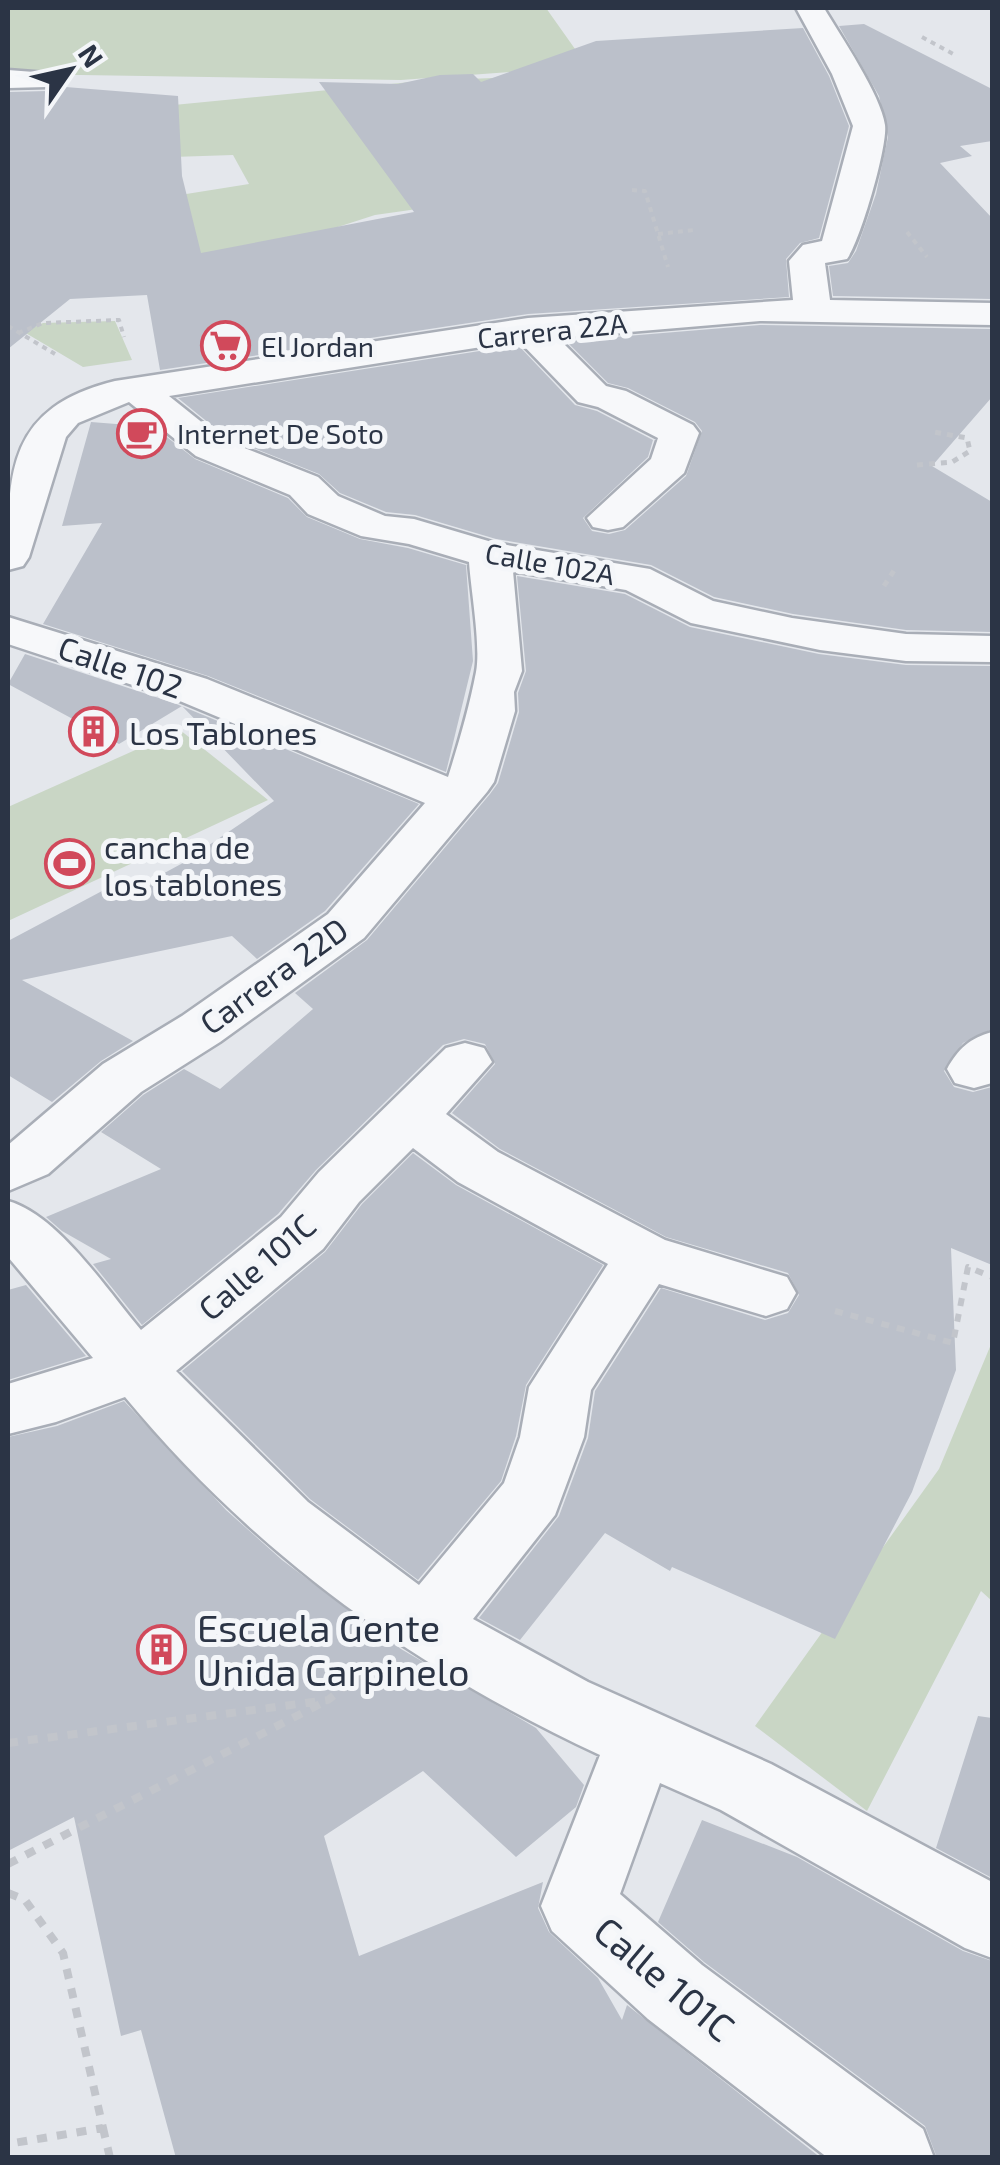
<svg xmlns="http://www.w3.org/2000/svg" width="1000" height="2165" viewBox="0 0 1000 2165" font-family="'Exo 2',sans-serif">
<rect width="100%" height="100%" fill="#e4e7ec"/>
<path fill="#c9d6c5" d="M8 8H546L580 56 510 72 401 80 17 74 8 66Z
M565 75 502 197 375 215 145 289 180 195 249 184 233 155 112 159 143 108 421 81Z
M115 321 132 360 83 367 24 332 43 323Z
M180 730 268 800 8 921V807Z
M992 1342V1601L981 1591 867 1811 755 1726 939 1469Z"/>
<path fill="#bbc0ca" d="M864 24 992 89V141L960 146 972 156 940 163 992 218V299L833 296 829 266 848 263 856 251 876 194 888 137 879 96 839 26Z
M803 28 829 76 849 126 819 238 800 243 786 259 789 297 528 314 160 370 147 295 70 299 8 349V92L47 91 53 86 178 96 182 176 201 253 414 212 319 82 398 84 440 75 473 74 481 82 596 41Z
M760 325 992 329V397L932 466 992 502V632L906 630 793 614 714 597 651 565 496 539 415 515 386 512 340 493 319 474 226 437 178 398 518 345 575 405 597 411 653 440 648 457 583 518 592 531 609 534 625 530 686 476 702 431 695 422 628 388 608 383 566 341Z
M91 422 154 427 195 459 288 498 307 517 360 539 408 548 466 565 473 661 446 772 208 676 43 624 102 523 62 526Z
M517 576 625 594 690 627 819 654 906 665 992 666V1029L963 1043 944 1071 954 1087 973 1092 992 1087V1265L951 1248 956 1370 912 1492 835 1639 672 1567 670 1571 605 1533 520 1640 479 1618 559 1516 588 1438 595 1391 661 1288 765 1320 788 1313 799 1295 788 1273 666 1237 500 1149 452 1113 495 1064 485 1044 464 1039 443 1045 316 1170 278 1214 142 1325 93 1264 111 1259 62 1231 46 1217 161 1169 101 1132 143 1095 184 1069 220 1089 313 1009 295 993 367 940 490 794 498 783 519 712 518 693 526 671Z
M25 654 174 703 419 804 325 911 257 959 232 936 22 980 133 1041 101 1061 52 1102 8 1075V941L102 891 144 884 181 864 274 801 182 706 119 744 8 684Z
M413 1153 456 1185 603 1265 526 1385 516 1436 501 1481 418 1580 310 1499 182 1371 325 1252 362 1204Z
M26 1285 86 1356 8 1380V1290Z
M124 1401 226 1510 282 1560 401 1649 536 1728 584 1785 576 1807 516 1857 423 1771 324 1836 359 1956 543 1882 538 1908 549 1932 598 1978 622 2020 627 2005 821 2158H176L141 2030 121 2036 74 1817 8 1851V1437L57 1426Z
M978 1716 992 1718V1878L936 1848Z
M702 1820 797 1857 963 1951 992 1961V2158H937L925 2126 704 1962 658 1922Z"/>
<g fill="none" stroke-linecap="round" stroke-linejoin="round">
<defs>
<path id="minor" d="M796 8H824C840 35 881 95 885 125 888 146 860 242 847 259L825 263 830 300 992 303V325L760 321 558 338 606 386 626 391 693 425 699 433 684 473 623 527 608 530 593 527 587 518 651 459 658 438 598 407 578 402 519 341 169 396 224 440 318 477 338 496 385 516 414 519 495 543 650 569 713 601 792 618 906 634 992 636V662L906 661 820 650 691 623 626 590 513 571 522 671 514 692 515 711 494 782 487 792 364 938 220 1042 141 1092 48 1174 8 1191V1145L103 1064 182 1016 328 914 425 803 175 699 8 644V617L207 679 448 777C459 742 469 708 476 672 481 646 471 591 469 562L409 544 361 536 308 514 290 495 196 456 129 402 78 423 66 437 29 557 23 566 8 570C8 473 6 408 115 381L528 318 793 300 789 261 803 245 822 241 853 126 832 74Z
M8 70 47 73 52 80 47 87 8 88Z
M992 1032V1083L974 1088 955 1083 947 1069C958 1049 970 1038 992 1032Z
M465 1043 484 1048 492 1062 446 1114 498 1152 665 1240 787 1277 796 1293 787 1309 766 1316 659 1284 591 1390 584 1437 555 1515 473 1619 588 1682 771 1764 992 1882V1958L965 1948 721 1810 660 1783 620 1894 702 1965 923 2129 934 2158H828L648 2019 552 1931 541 1906 600 1755C415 1669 256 1555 125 1397L56 1422 8 1434V1384L93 1358 8 1257V1201C58 1215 107 1290 141 1330L281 1217 319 1172 446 1048ZM413 1148 458 1182 608 1264 529 1387 520 1437 504 1483 419 1585 308 1502 176 1371 323 1249 359 1202Z"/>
</defs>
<use href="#minor" stroke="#a9aeb7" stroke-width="5"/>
<path stroke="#c2c5cb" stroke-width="4" stroke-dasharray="5 5" stroke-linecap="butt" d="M922 37 955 55
M632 190 645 191 668 267
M907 232 927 257
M658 234 694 230
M8 326 55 354
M18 333 43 323 119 320 124 337"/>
<path stroke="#c2c5cb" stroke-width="5" stroke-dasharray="6 6" stroke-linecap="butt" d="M917 465 952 462 970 451 967 438 934 432
M884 586 897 566"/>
<path stroke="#c2c5cb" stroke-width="6" stroke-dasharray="8 8" stroke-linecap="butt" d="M835 1311 953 1343 968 1267 992 1277"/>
<path stroke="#c2c5cb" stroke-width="8" stroke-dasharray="10 10" stroke-linecap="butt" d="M8 1743 328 1700 363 1672
M8 1864 322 1703
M8 1893 25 1900 63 1953 103 2128 8 2144
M103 2128 110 2158"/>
<use href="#minor" fill="#f7f8fa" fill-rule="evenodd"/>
</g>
<defs>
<symbol id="supermarket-ring" viewBox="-11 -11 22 22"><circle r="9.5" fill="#f4f6f9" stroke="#d1495b" stroke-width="1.5"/><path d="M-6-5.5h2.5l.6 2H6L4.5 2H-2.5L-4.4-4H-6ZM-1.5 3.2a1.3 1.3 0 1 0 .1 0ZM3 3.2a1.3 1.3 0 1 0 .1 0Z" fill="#d1495b"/></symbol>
<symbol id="cafe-ring" viewBox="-11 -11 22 22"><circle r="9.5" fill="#f4f6f9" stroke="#d1495b" stroke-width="1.5"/><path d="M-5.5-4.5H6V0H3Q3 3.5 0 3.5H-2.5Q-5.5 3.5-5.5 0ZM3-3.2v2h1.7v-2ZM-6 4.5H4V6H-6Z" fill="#d1495b"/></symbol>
<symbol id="building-ring" viewBox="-11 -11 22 22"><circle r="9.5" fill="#f4f6f9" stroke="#d1495b" stroke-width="1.5"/><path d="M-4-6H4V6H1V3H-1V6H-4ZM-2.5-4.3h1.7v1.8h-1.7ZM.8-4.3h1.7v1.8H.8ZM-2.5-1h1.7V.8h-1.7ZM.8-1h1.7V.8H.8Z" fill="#d1495b"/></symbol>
<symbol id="stadium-ring" viewBox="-11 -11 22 22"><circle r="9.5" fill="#f4f6f9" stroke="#d1495b" stroke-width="1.5"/><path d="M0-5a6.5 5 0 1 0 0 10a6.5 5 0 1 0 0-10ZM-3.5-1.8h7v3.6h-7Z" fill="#d1495b"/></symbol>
</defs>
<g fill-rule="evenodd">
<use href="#supermarket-ring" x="198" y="318" width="55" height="55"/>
<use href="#cafe-ring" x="114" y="406" width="55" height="55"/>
<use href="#building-ring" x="66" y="704" width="55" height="55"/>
<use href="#stadium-ring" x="42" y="836" width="55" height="55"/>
<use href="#building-ring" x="134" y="1622" width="55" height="55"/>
</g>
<g text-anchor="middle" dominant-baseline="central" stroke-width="10" stroke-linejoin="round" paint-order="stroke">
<g font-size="28" fill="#2b3445" stroke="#f4f6f9">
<text transform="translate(552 330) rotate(-6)">Carrera 22A</text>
<text transform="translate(550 563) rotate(10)">Calle 102A</text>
</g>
<g font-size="28" fill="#2b3445" stroke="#f4f6f9" text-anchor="start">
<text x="261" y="346">El Jordan</text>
<text x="177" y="433">Internet De Soto</text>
</g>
<g font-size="32" fill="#2b3445" stroke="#f4f6f9">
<text transform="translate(121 666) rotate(19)">Calle 102</text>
<text transform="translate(273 975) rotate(-36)">Carrera 22D</text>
<text transform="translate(256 1266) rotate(-41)">Calle 101C</text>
</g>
<g font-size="32" fill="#2b3445" stroke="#f4f6f9" text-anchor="start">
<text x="129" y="732">Los Tablones</text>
<text x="104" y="846">cancha de<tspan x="104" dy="37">los tablones</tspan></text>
</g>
<g font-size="38" fill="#2b3445" stroke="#f4f6f9" text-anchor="start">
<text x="197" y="1627">Escuela Gente<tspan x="197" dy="44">Unida Carpinelo</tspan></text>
</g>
<g font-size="38" fill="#2b3445" stroke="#f4f6f9">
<text transform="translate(665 1978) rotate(40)">Calle 101C</text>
</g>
</g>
<rect width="1000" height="2165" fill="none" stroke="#2b3445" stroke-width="20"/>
<g transform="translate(70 70) rotate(56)" stroke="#f4f6f9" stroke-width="8" paint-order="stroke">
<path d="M0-8L18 38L0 25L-18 38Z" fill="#2b3445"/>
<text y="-15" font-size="28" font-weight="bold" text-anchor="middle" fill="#2b3445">N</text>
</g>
</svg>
